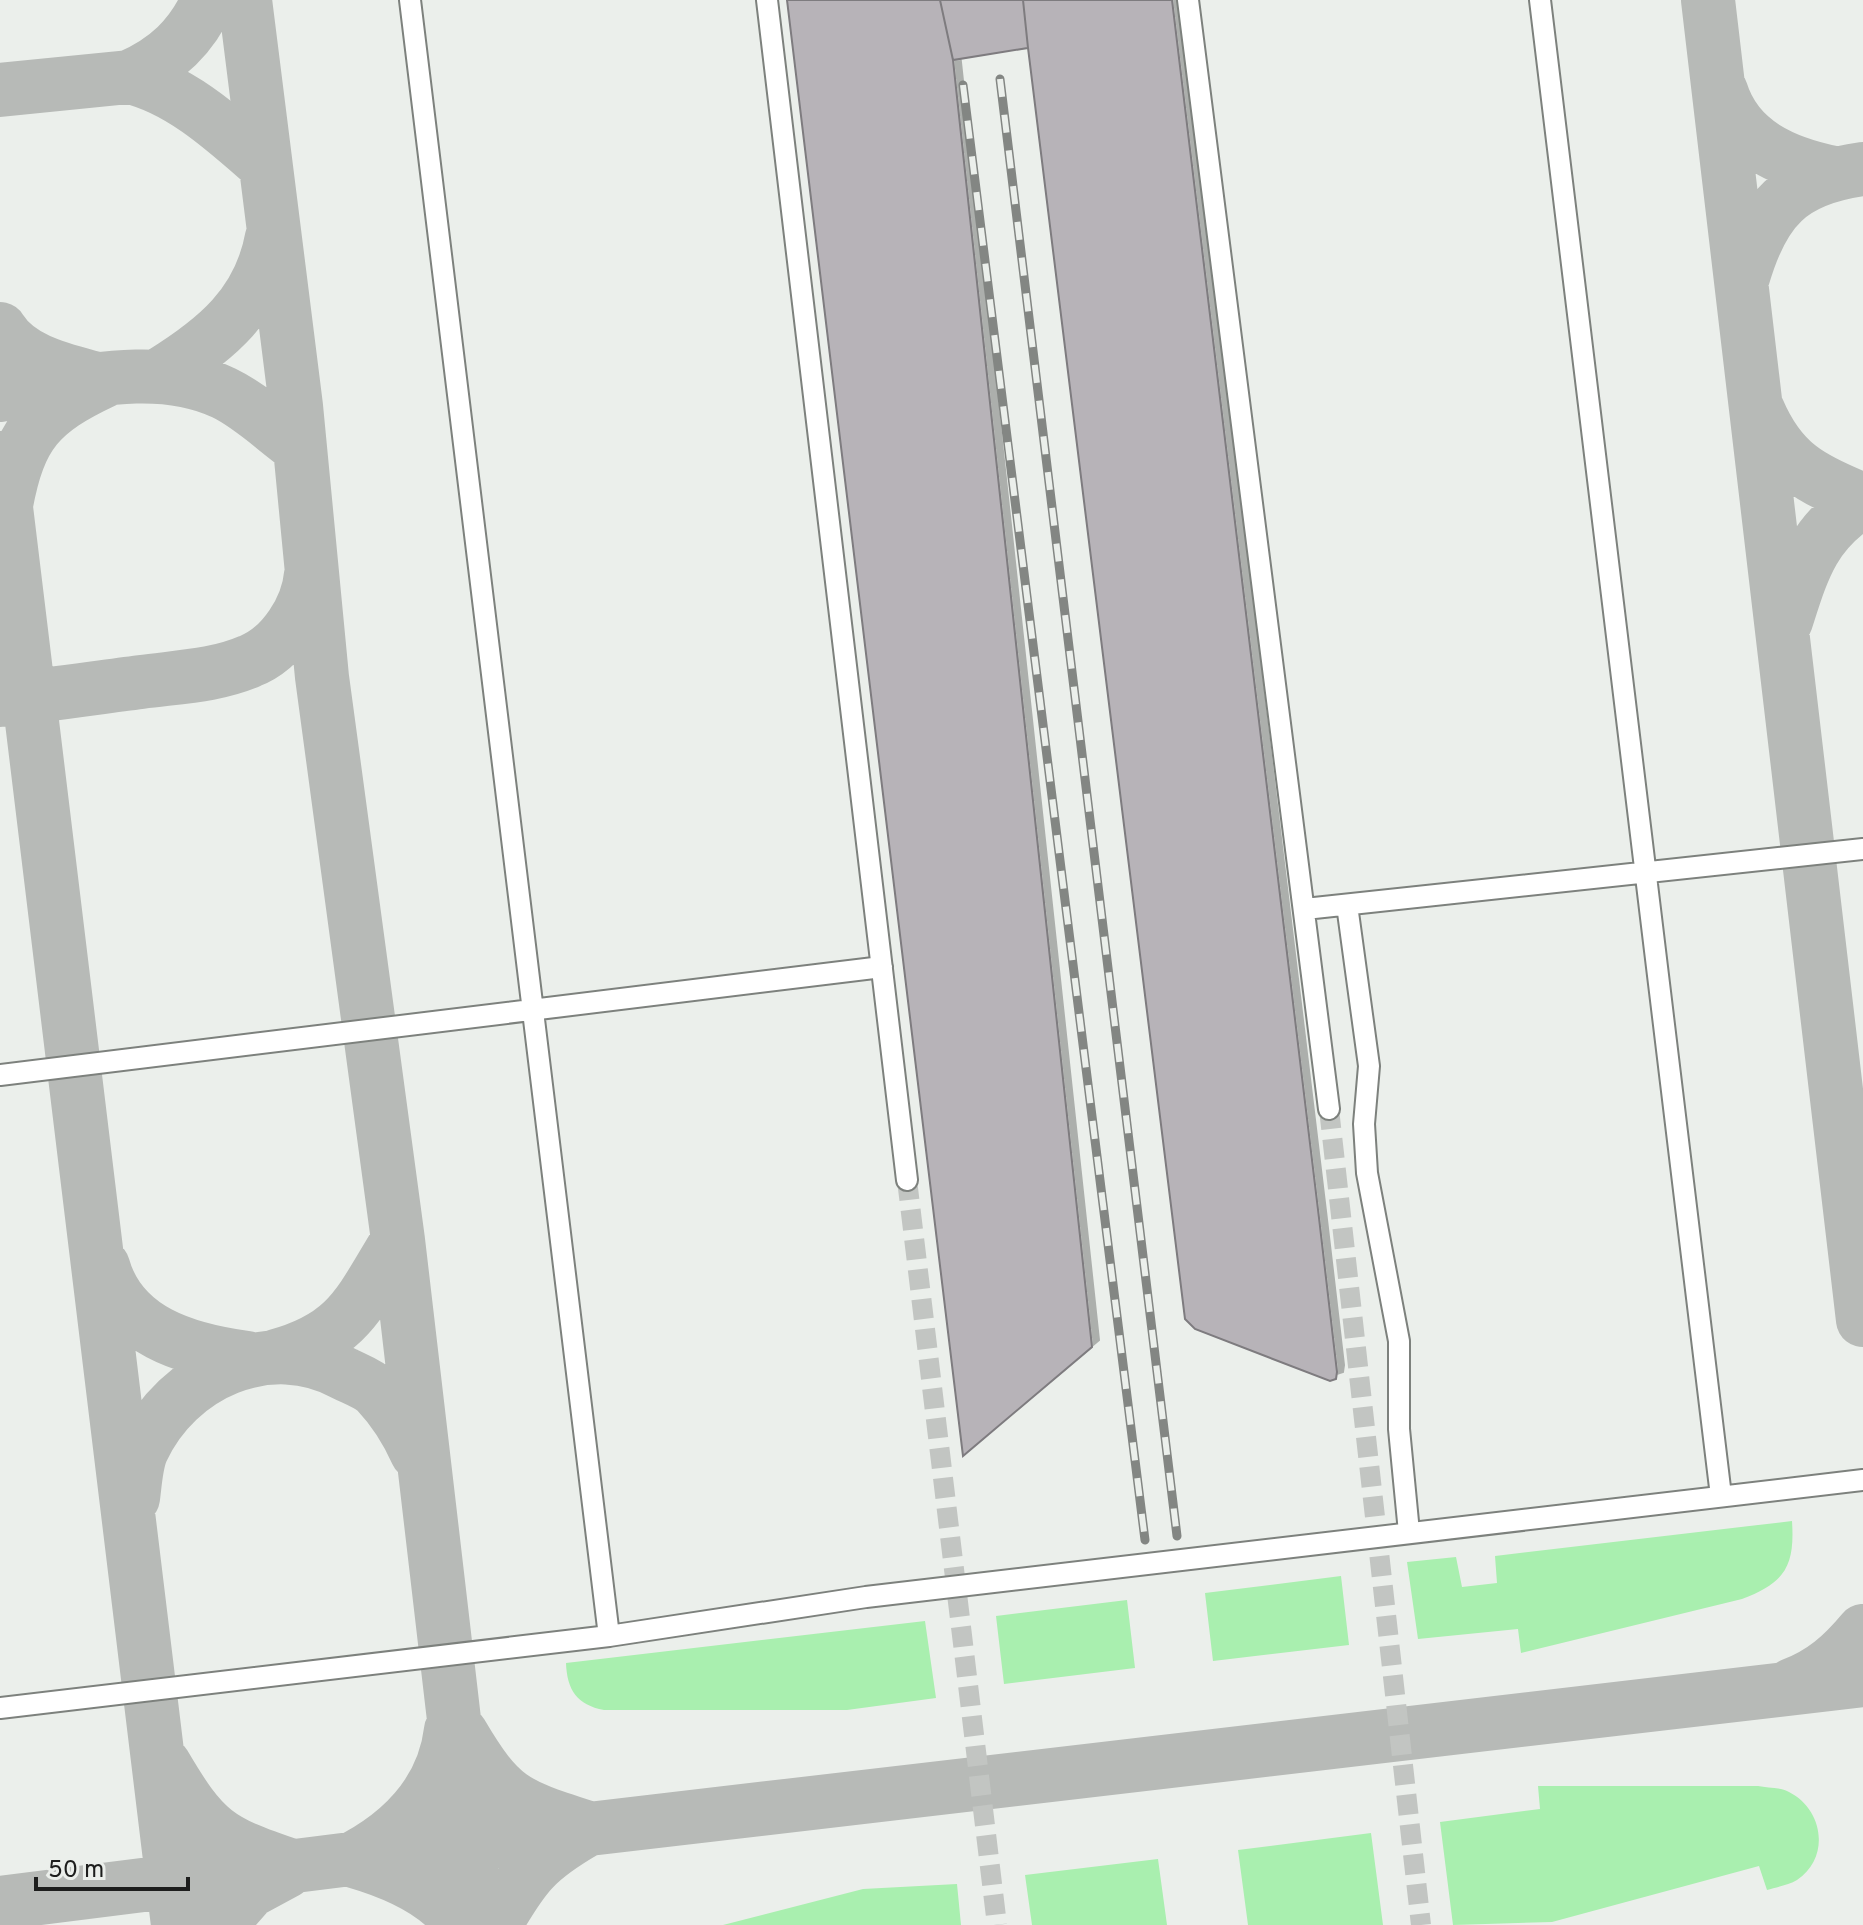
<svg xmlns="http://www.w3.org/2000/svg" width="1863" height="1925" viewBox="0 0 1863 1925" font-family="Overpass,sans-serif">
<defs>
<filter id="shadow"><feDropShadow dx="7" dy="-7" stdDeviation="0" flood-color="#0004"/></filter>
</defs>
<rect width="100%" height="100%" fill="#ebefeb"/>
<path fill="#a9efaf" d="M1792 1521C1795 1566 1785 1583 1742 1599L1521 1653 1518 1629 1418 1639 1407 1562 1456 1557 1462 1587 1497 1583 1495 1556Z
M1341 1576 1349 1645 1213 1661 1205 1593Z
M1127 1600 1135 1668 1004 1684 996 1616Z
M925 1621 936 1698 847 1710H604C577 1705 567 1690 566 1663Z
M1538 1786H1758C1767 1788 1780 1787 1789 1792 1823 1809 1831 1857 1797 1880 1789 1885 1776 1887 1767 1890L1759 1866 1552 1922 1453 1925 1440 1822 1540 1809Z
M1371 1833 1383 1925H1248L1238 1850Z
M1158 1859 1167 1925H1032L1025 1875Z
M957 1884 961 1925H723L863 1889Z"/>
<g fill="none" stroke-linecap="round" stroke-linejoin="round">
<path stroke="#b7bab7" stroke-width="54" d="M245 0 296 406 322 677 398 1240 478 1925
M1708 0 1863 1320
M129 77C166 61 192 37 208 0
M0 90 129 77C181 89 226 131 265 165
M1721 91C1737 143 1785 163 1834 173
M1743 277C1763 209 1790 179 1863 169
M0 329C21 363 69 371 104 381 40 411 19 434 6 505
M161 374C216 340 260 304 272 237
M0 395C73 385 155 360 224 393 251 406 274 429 299 447
M1758 410C1781 464 1811 479 1863 500
M0 458 178 1925
M1786 621C1803 568 1813 532 1863 501
M0 700C47 695 94 688 141 682 177 677 216 676 250 661 283 648 308 608 311 574
M103 1266C121 1331 187 1350 247 1358
M276 1356C350 1336 360 1301 398 1240
M133 1498C135 1483 136 1463 142 1450 177 1374 269 1332 345 1374 355 1379 369 1384 377 1392 394 1410 407 1431 417 1453
M1792 1685C1823 1673 1842 1656 1863 1631
M461 1733C500 1799 513 1804 585 1827
M164 1764C204 1832 217 1841 292 1866
M356 1857C407 1829 444 1789 451 1730
M354 1861C392 1872 438 1891 461 1925
M0 1903 589 1829 1863 1680
M220 1925 250 1891 287 1871
M495 1925C524 1875 535 1860 585 1831"/>
</g>
<path fill="#b7b3b8" stroke="#7e7b7f" stroke-width="2" filter="url(#shadow)" d="M787 0H1172L1319 1218 1337 1372 1336 1379 1330 1381 1195 1329 1185 1319 1028 48 953 60 1092 1347 963 1456Z
M940 0H1023L1028 48 953 60Z"/>
<g fill="none" stroke-linecap="round" stroke-linejoin="round">
<path stroke="#c2c5c2" stroke-width="20" stroke-dasharray="20 10" stroke-linecap="butt" d="M1329 1109 1421 1925
M907 1180 997 1925"/>
<defs>
<path id="minor" d="M410 0 609 1636
M767 0 907 1180
M1188 0 1329 1109
M1540 0 1721 1496
M1347 905 1369 1066 1364 1124 1367 1173 1399 1341V1429L1409 1532
M1305 909 1863 849
M0 1075 882 967
M0 1708 609 1636 866 1597 1863 1480"/>
</defs>
<use href="#minor" stroke="#7d817d" stroke-width="24"/>
<use href="#minor" stroke="#fff" stroke-width="20"/>
<defs>
<path id="rail" d="M1000 79 1177 1536
M963 85 1145 1540"/>
</defs>
<use href="#rail" stroke="#838683" stroke-width="9"/>
<use href="#rail" stroke="#ebefeb" stroke-width="6" stroke-dasharray="18" stroke-linecap="butt"/>
</g>
<path d="M36 1877v12h152v-12" fill="none" stroke="#1d1e1d" stroke-width="4"/>
<text x="48" y="1877" font-size="24" fill="#1d1e1d" stroke="#ebefeb" stroke-width="6" paint-order="stroke">50 m</text>
</svg>
